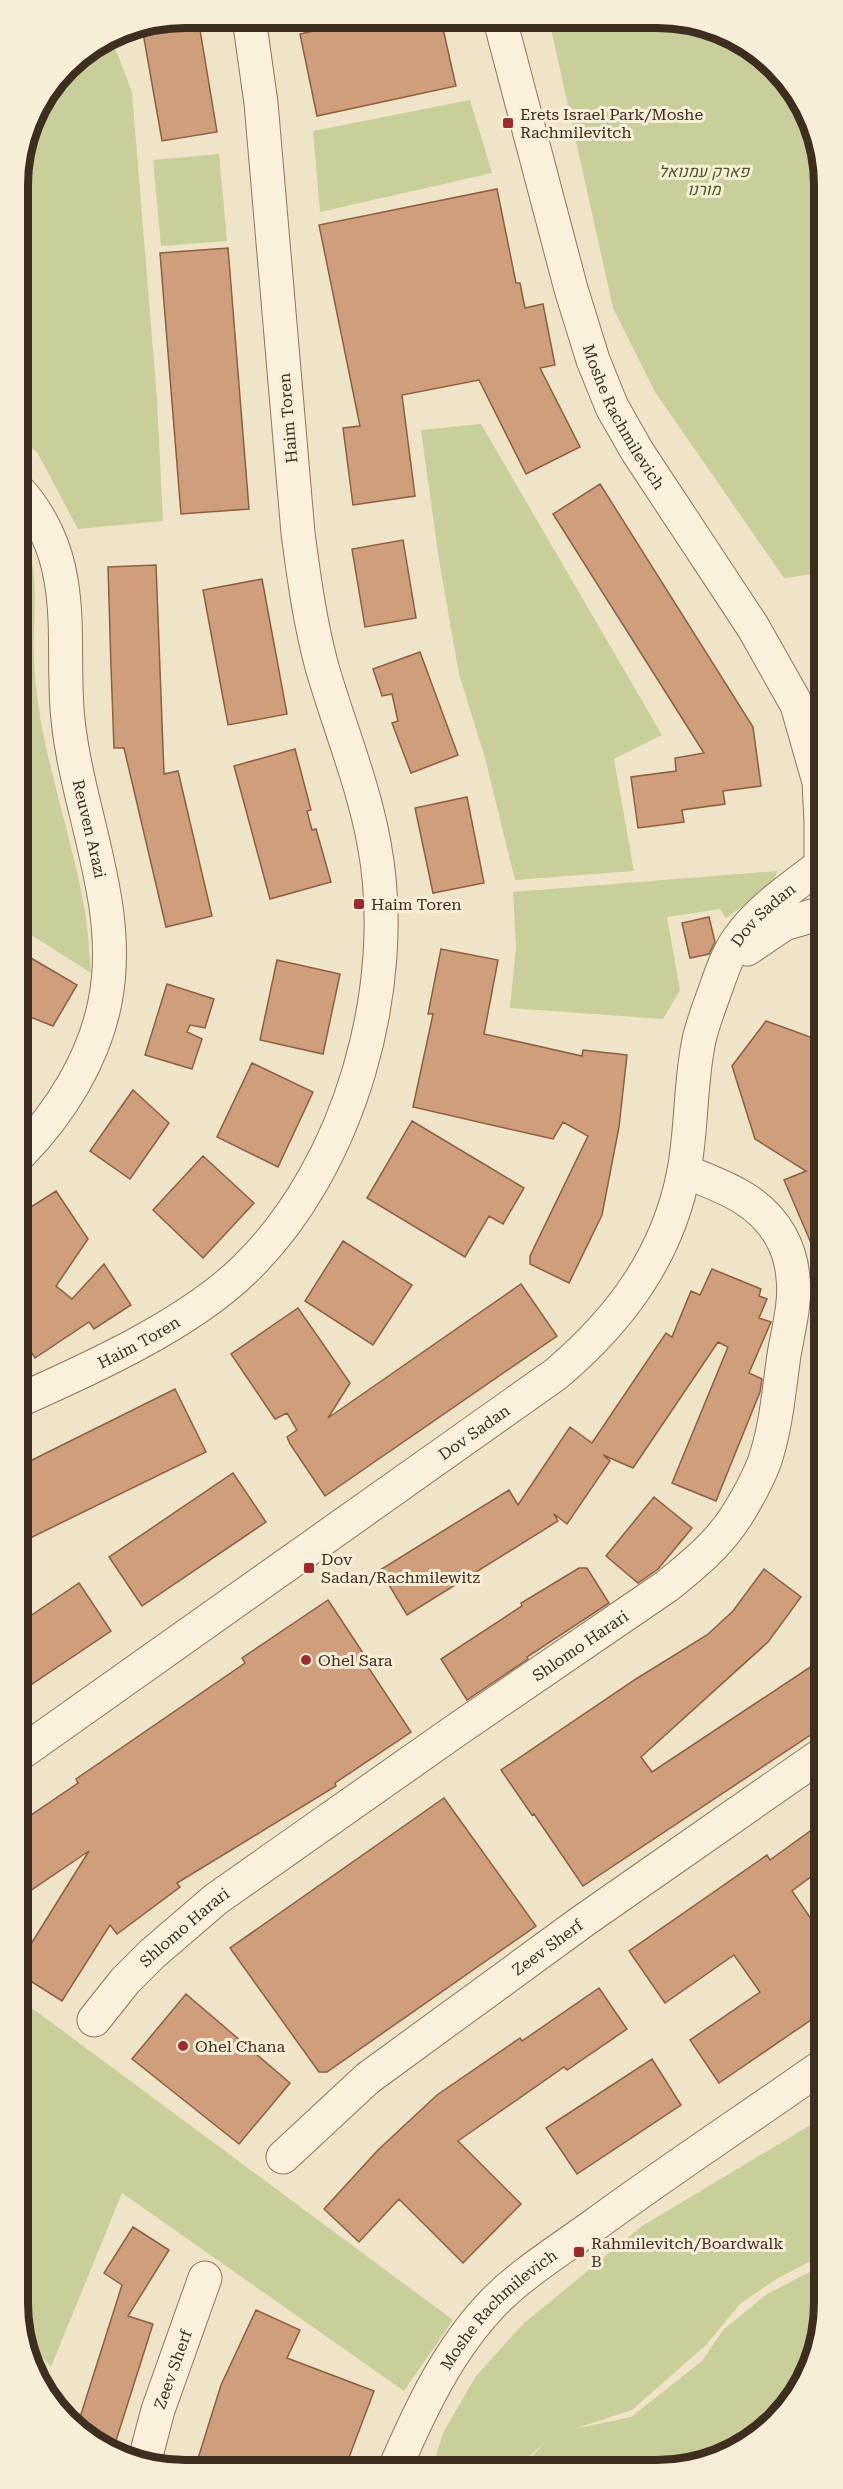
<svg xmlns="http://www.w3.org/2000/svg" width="843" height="2489" viewBox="0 0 843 2489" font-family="'Roboto Serif',Heebo,serif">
<rect width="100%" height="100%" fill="#f0e4c8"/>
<path fill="#c9cf9b" d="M549 20 690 21 776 67 822 153V573L784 578 655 392 613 308Z
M111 37 132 92 157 399 163 521 78 529 37 452 19 439 18 174 35 112 75 60Z
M470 100 492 173 320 212 313 131Z
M219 154 227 241 161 246 153 160Z
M481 424 662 735 614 759 634 871 515 880 485 758 459 674 439 560 421 430Z
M19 527C43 566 32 613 34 656 36 740 68 819 83 901 88 924 89 949 91 973L19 927Z
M777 871 773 885 726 918 720 909 667 917 680 990 663 1019 510 1008 516 946 513 892Z
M21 2000 453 2320 404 2391 122 2193 51 2367 21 2334Z
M824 2117 825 2254 778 2278 740 2304 706 2345 632 2410 574 2429 631 2417 702 2361 723 2330 767 2294 825 2264V2314L812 2367 784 2414 741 2448 690 2468H521L545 2442 517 2468H432L444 2431 476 2376 523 2324 642 2226Z"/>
<path fill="#cf9f7d" stroke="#8d5f41" stroke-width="1.5" d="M186 18H198L217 132 162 141 142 27Z
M365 19 441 20 456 86 317 116 300 34Z
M497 189 516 283H520L525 308 543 304 555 365 540 368 580 447 526 474 479 380 402 395 415 496 353 505 343 428 360 426 319 225Z
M228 248 249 509 181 514 160 253Z
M600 484 753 727 761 786 723 791 725 804 682 810 684 822 638 828 631 777 676 771 675 758 704 753 553 514Z
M403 540 416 618 365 627 352 549Z
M156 565 164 774 178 771 212 916 166 927 124 748H114L111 667 108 567Z
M262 579 287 714 228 725 203 590Z
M420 652 458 755 411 773 392 723 398 721 392 694 382 696 373 669Z
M295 749 311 810 307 811 312 830 316 829 331 882 270 899 234 766Z
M467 797 484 883 433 893 415 808Z
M709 917 715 942 709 954 690 958 682 923Z
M441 949 498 960 484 1034 582 1056 583 1050 627 1055 619 1127 602 1215 569 1283 530 1264V1256L588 1136 563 1122 553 1139 413 1107 433 1014H428Z
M19 951 77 985 53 1026 20 1013Z
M277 960 340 974 323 1054 260 1040Z
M167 984 214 999 205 1028 190 1025 187 1032 202 1039 192 1069 145 1055Z
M766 1021 816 1039 823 1054V1106L813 1109 823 1127V1271L784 1180 806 1171 755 1139 732 1066Z
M252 1063 313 1092 278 1167 217 1137Z
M133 1090 169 1123 130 1179 90 1151Z
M412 1121 524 1188 503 1224 489 1216 465 1257 367 1198Z
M203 1156 254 1203 203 1258 153 1210Z
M56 1191 88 1239 56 1286 72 1299 104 1264 131 1305 94 1329 89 1322 35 1358 20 1335V1214Z
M343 1241 412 1285 373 1345 305 1301Z
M712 1269 761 1289 759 1296 767 1299 759 1318 771 1322 749 1373 762 1379 760 1392 716 1501 672 1483 728 1347 718 1342 633 1468 603 1455 610 1461 567 1524 554 1514 558 1521 407 1615 380 1570 509 1490 518 1505 570 1427 592 1443 666 1333 672 1337 691 1291 700 1295Z
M521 1284 557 1336 325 1496 290 1444 287 1437 297 1430 287 1413 275 1419 231 1354 298 1308 350 1383 328 1418Z
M175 1389 206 1452 20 1543V1466Z
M233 1473 266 1522 142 1606 109 1557Z
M654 1497 692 1528 658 1569 638 1583 606 1556Z
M579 1568H587L609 1603 527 1657 528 1659 467 1700 441 1659 522 1606 521 1603Z
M764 1569 801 1597 768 1642 641 1757 652 1772 824 1658V1726L583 1886 534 1814 532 1815 501 1770 636 1679 707 1635 733 1611Z
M79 1583 111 1631 20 1692V1623Z
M328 1600 369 1662 366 1664 411 1732 335 1783 336 1786 177 1883 180 1887 117 1934 110 1925 62 2001 21 1975V1960L89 1851 21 1897V1822L78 1783 76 1779 245 1663 242 1658Z
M444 1798 536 1926 327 2072H319L230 1948Z
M824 1821V1867L792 1891 824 1938V2011L719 2083 690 2040 760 1992 734 1955 665 2003 629 1951 767 1855 770 1860Z
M599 1988 627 2029 567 2070 564 2067 458 2141 521 2204 463 2263 399 2199 359 2242 324 2209 378 2150 437 2095 520 2038 522 2041Z
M186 1994 290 2083 239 2144 132 2059Z
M652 2059 681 2105 577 2174 546 2128Z
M133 2227 169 2250 128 2316 153 2324 114 2447 77 2427 122 2285 104 2273Z
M256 2310 300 2330 287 2358 374 2391 345 2468H195L221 2385Z"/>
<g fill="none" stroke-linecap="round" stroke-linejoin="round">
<defs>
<g id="minor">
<path id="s1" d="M500 20 571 289 593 360 612 407 637 451 753 627 797 705 819 782 821 821V857"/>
<path id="s2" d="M19 491C41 515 56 548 61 580 69 626 63 674 68 720 78 814 124 907 105 1002 94 1059 60 1113 20 1154"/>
<path d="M747 949 784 924 822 913"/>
<path id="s3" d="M20 1400C92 1368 189 1324 245 1269 350 1167 401 986 374 843 363 783 339 726 322 667 310 623 304 578 298 533L261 103 249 18"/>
<path id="s4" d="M21 1753 556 1374C621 1319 668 1255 684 1171 692 1128 690 1082 699 1040 703 1022 710 1005 716 988 722 971 728 953 739 938 758 911 787 891 813 871"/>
<path id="s5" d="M94 2020 125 1981 152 1954 216 1899 455 1731 667 1586C693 1565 719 1544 737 1515 747 1499 757 1481 764 1463 776 1429 779 1390 784 1355 788 1331 796 1303 793 1278 792 1264 787 1247 780 1235 759 1198 721 1186 684 1171"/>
<path id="s6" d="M283 2157 368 2078 583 1921 824 1753"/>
<path id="s7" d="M144 2463 158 2410 205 2278"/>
<path id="s8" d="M395 2468C421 2408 449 2348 495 2301 524 2272 560 2250 593 2226 668 2171 747 2119 824 2065"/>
</g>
</defs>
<use href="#minor" stroke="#8d765c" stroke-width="35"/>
<use href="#minor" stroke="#faf1dc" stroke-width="33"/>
</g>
<g fill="#9e2a2b" stroke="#f7eed8" stroke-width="2">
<rect x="502" y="117" width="12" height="12" rx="3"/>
<rect x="353" y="898" width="12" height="12" rx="3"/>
<rect x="303" y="1562" width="12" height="12" rx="3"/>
<circle cx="306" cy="1660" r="6"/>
<circle cx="183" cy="2046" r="6"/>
<rect x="573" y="2246" width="12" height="12" rx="3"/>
</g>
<g text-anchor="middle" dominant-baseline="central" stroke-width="6" stroke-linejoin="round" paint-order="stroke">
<g font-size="16" fill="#3d2e20" stroke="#f7eed8" text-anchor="start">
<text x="520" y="114">Erets Israel Park/Moshe<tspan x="520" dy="18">Rachmilevitch</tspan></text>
<text x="371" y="904">Haim Toren</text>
<text x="321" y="1559">Dov<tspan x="321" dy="18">Sadan/Rachmilewitz</tspan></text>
<text x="318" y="1660">Ohel Sara</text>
<text x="195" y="2046">Ohel Chana</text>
<text x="591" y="2243">Rahmilevitch/Boardwalk<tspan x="591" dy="18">B</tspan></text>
</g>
<g font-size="16" font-style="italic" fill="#4d5a26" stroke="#f7eed8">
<text x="704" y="171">פארק עמנואל<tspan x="704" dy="18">מורנו</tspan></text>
</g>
<g font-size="16" fill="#3d2e20" stroke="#f7eed8">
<text stroke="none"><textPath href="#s1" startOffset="417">Moshe Rachmilevich</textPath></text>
<text transform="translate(288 418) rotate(-95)">Haim Toren</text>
<text stroke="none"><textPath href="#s2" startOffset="351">Reuven Arazi</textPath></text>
<text stroke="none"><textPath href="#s4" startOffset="1176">Dov Sadan</textPath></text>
<text stroke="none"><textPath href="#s3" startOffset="132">Haim Toren</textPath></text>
<text stroke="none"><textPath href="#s4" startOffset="555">Dov Sadan</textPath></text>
<text stroke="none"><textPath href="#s5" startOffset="616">Shlomo Harari</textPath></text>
<text stroke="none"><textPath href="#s5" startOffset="130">Shlomo Harari</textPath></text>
<text stroke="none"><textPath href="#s6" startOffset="338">Zeev Sherf</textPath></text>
<text stroke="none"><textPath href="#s8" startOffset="192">Moshe Rachmilevich</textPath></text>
<text stroke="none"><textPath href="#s7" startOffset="98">Zeev Sherf</textPath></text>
</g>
</g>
<path d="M0 0H843V2489H0ZM185 28H657A157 157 0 0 1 814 185V2303A157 157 0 0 1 657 2460H185A157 157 0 0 1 28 2303V185A157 157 0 0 1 185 28Z" fill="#f7eed8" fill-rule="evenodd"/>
<path fill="none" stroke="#3d2e20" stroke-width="8" d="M185 28H657A157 157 0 0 1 814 185V2303A157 157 0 0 1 657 2460H185A157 157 0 0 1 28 2303V185A157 157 0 0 1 185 28Z"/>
</svg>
